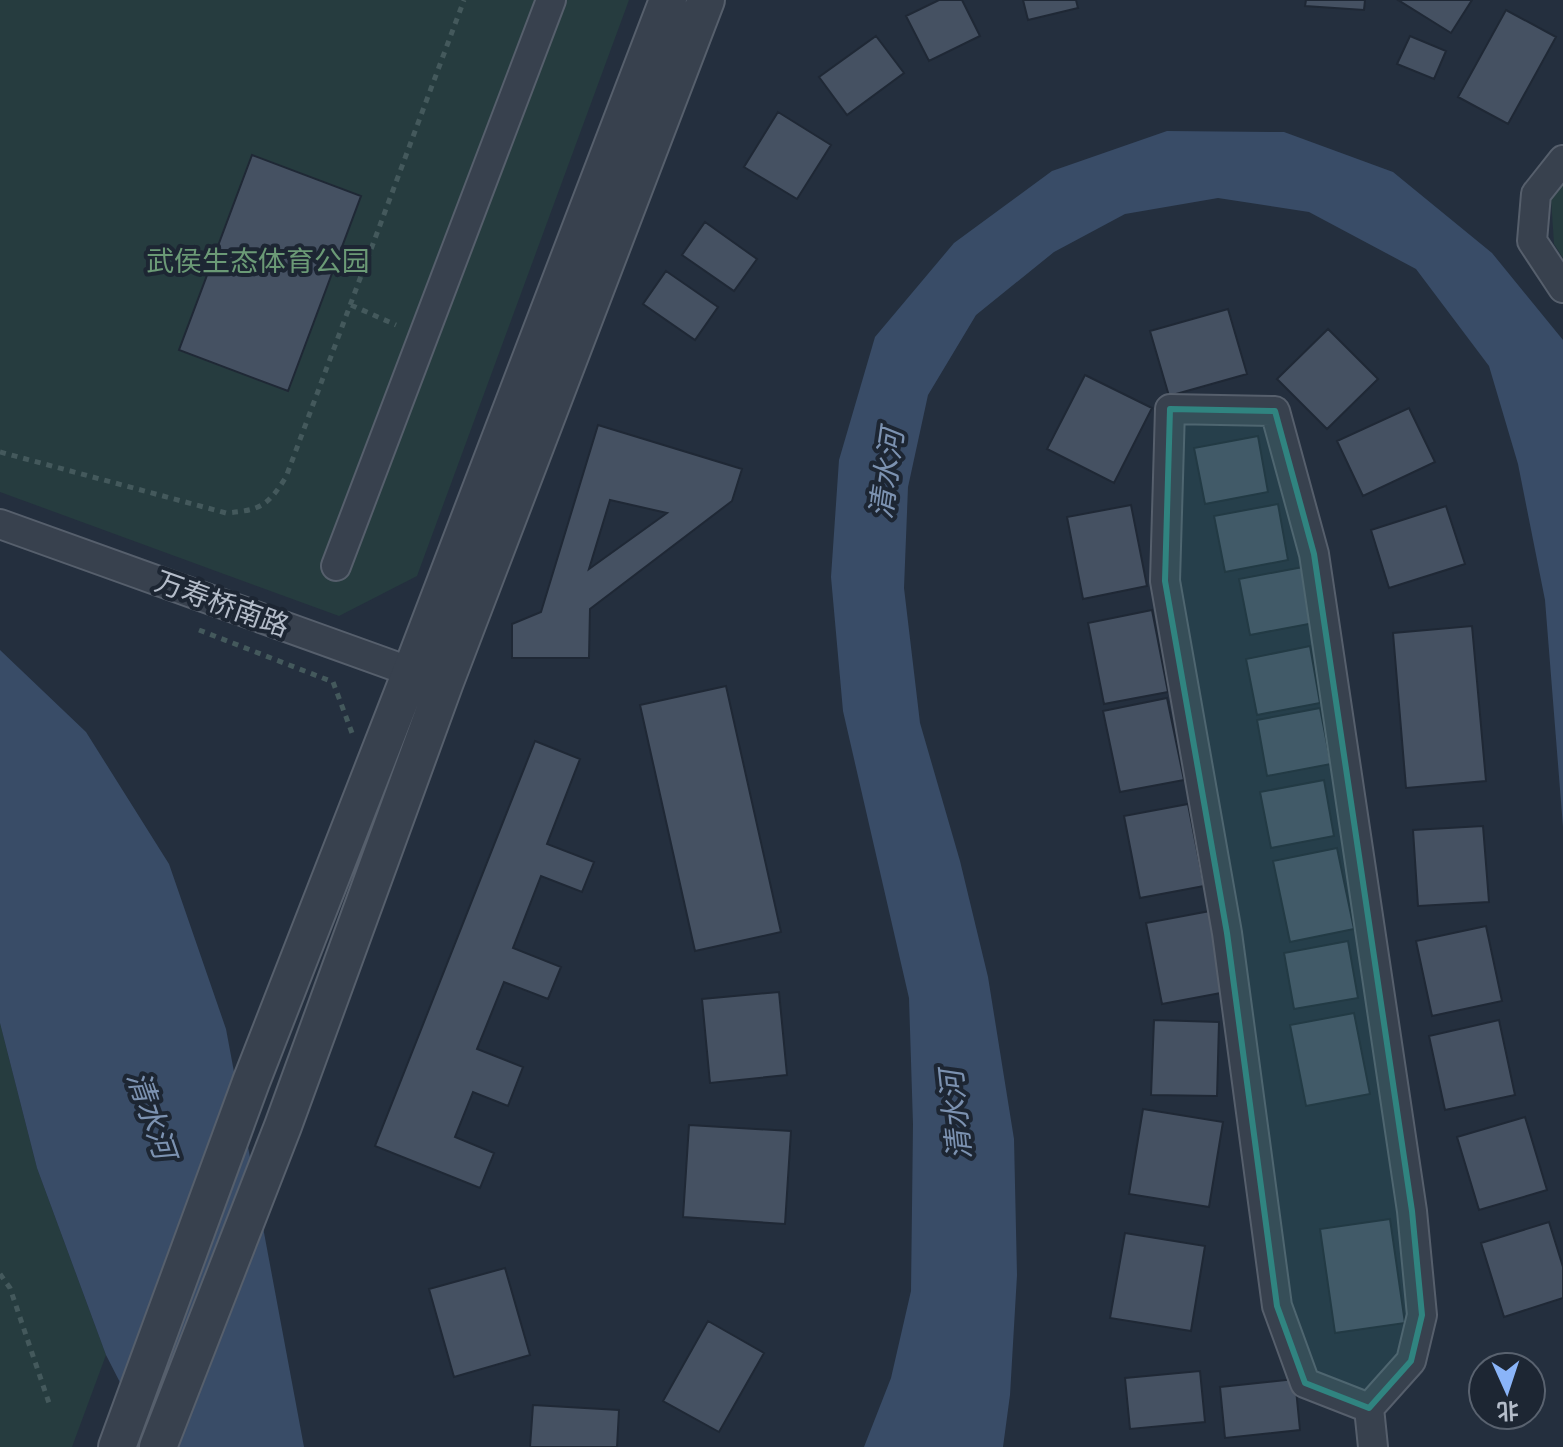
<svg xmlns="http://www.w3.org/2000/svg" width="1563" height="1447" viewBox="0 0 1563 1447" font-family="Rubik,'Noto Sans SC',sans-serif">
<rect width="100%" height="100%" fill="#242f3e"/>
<path fill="#263c3f" d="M0 0H629L417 576 339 616 0 492Z
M1563 183V258L1554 244 1551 198Z
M0 1023 37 1168 106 1355 72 1447H0Z"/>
<path fill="#394c67" d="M1167 131 1284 132 1393 172 1492 253 1563 340V827L1545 600 1518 464 1489 366 1416 269 1309 212 1218 198 1125 214 1054 252 976 315 928 395 908 487 904 588 920 723 960 861 988 977 1014 1139 1017 1275 1010 1395 1003 1447H864L891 1378 911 1291 913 1124 909 998 843 711 831 577 839 460 875 337 954 243 1052 171Z
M0 650 86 732 169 864 226 1029 304 1447H153L106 1355 37 1168 0 1023Z"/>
<path fill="#455162" stroke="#1f2835" stroke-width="2" fill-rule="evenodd" d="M939 0H962L980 36 929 61 906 16Z
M1023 0H1076L1078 8 1028 20Z
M1306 0H1365L1364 10 1305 6Z
M1398 0H1472L1451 33Z
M1506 10 1556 37 1508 124 1458 97Z
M876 36 904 73 847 115 819 77Z
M1410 36 1446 51 1434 79 1397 64Z
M778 112 831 145 797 199 744 167Z
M252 155 361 196 288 391 179 350Z
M705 222 757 259 734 291 682 255Z
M666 271 718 307 695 340 643 304Z
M1228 309 1247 374 1169 396 1150 331Z
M1328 329 1378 379 1327 429 1277 379Z
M1085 375 1152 408 1114 483 1047 449Z
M1409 408 1435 462 1363 496 1337 441Z
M598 425 742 469 732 501 590 609 589 658H512V624L541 612ZM610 500 667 513 589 569Z
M1258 436 1268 492 1205 504 1194 448Z
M1278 504 1288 560 1225 572 1214 516Z
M1131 505 1147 586 1083 599 1067 517Z
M1446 506 1465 564 1389 588 1371 530Z
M1303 567 1314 623 1250 635 1239 579Z
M1152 610 1168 692 1104 704 1088 623Z
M1472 626 1486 781 1406 788 1393 633Z
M1310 646 1320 703 1257 715 1246 659Z
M726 686 781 932 695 951 640 705Z
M1167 698 1184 780 1120 792 1103 711Z
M1320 708 1331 764 1267 776 1257 720Z
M535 741 580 759 547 844 594 862 582 892 541 876 513 948 561 967 548 999 504 982 477 1049 523 1067 508 1106 473 1092 455 1137 494 1153 480 1188 375 1146Z
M1324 780 1334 836 1271 848 1260 792Z
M1188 804 1204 886 1140 898 1124 816Z
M1483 826 1489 902 1418 906 1413 830Z
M1337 848 1354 929 1290 942 1273 861Z
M1210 911 1226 992 1162 1004 1146 923Z
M1486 926 1502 1001 1432 1016 1416 941Z
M1348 941 1358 998 1294 1009 1284 953Z
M779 992 787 1075 710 1083 702 999Z
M1354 1013 1370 1094 1306 1106 1290 1025Z
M1154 1020 1219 1022 1217 1096 1151 1095Z
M1499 1020 1515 1095 1445 1110 1429 1036Z
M1143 1109 1223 1122 1209 1207 1129 1194Z
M1525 1117 1547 1190 1479 1210 1457 1137Z
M689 1125 791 1131 785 1224 683 1217Z
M1390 1219 1405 1323 1335 1333 1320 1229Z
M1549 1222 1563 1267V1298L1504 1317 1481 1243Z
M1125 1233 1205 1246 1191 1331 1110 1318Z
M505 1268 530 1355 454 1377 429 1289Z
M708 1321 764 1353 719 1432 663 1401Z
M1200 1371 1205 1422 1130 1429 1125 1378Z
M1295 1379 1300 1430 1225 1438 1220 1387Z
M533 1405 619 1410 617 1447H530Z"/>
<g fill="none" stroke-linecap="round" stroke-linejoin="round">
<defs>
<path id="minor" d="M1563 160 1536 194 1532 241 1563 288
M0 524 428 678
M336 566 551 0
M1369 1408 1305 1383 1277 1306 1227 933 1165 581 1170 409 1275 411 1314 554 1412 1211 1422 1315 1411 1361 1369 1408 1373 1447"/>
<path id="tertiary" d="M117 1447 251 1082 411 672 668 0
M158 1447 283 1126 445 682 706 0"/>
</defs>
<use href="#minor" stroke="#565f6c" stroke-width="32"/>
<use href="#tertiary" stroke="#565f6c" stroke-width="40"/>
<path stroke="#44595c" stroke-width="5" stroke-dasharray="6 6" stroke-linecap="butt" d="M351 305 396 325
M0 452 226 513C260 510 267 507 286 477L464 0
M199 630 333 682 352 733
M0 1274 10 1288 49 1403"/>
<use href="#minor" stroke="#38414e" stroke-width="28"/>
<use href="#tertiary" stroke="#38414e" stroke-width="36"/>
</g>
<path fill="#308480" fill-opacity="0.2" stroke="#308480" stroke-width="6" stroke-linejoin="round" d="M1170 409 1275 411 1314 554 1412 1211 1422 1315 1411 1361 1369 1408 1305 1383 1277 1306 1227 933 1165 581Z"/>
<g text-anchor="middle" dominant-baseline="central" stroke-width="8" stroke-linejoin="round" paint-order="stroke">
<g font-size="28" fill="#6b9a76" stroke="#1d2633">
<text x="258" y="261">武侯生态体育公园</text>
</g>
<g font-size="28" fill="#b4bcc9" stroke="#1d2633">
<text transform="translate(222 604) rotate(20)">万寿桥南路</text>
</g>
<g font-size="30" font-style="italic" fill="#7c92b1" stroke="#1d2633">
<text transform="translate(887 474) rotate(-82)">清水河</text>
<text transform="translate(151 1115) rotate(71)">清水河</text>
<text transform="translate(956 1115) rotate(-96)">清水河</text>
</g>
</g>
<g transform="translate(1507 1391) rotate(177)"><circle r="38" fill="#1d2633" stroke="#59626f" stroke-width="2"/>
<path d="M0-6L14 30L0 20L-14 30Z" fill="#8ab4f8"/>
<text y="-12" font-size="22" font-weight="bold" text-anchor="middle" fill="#b4bcc9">北</text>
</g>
</svg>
